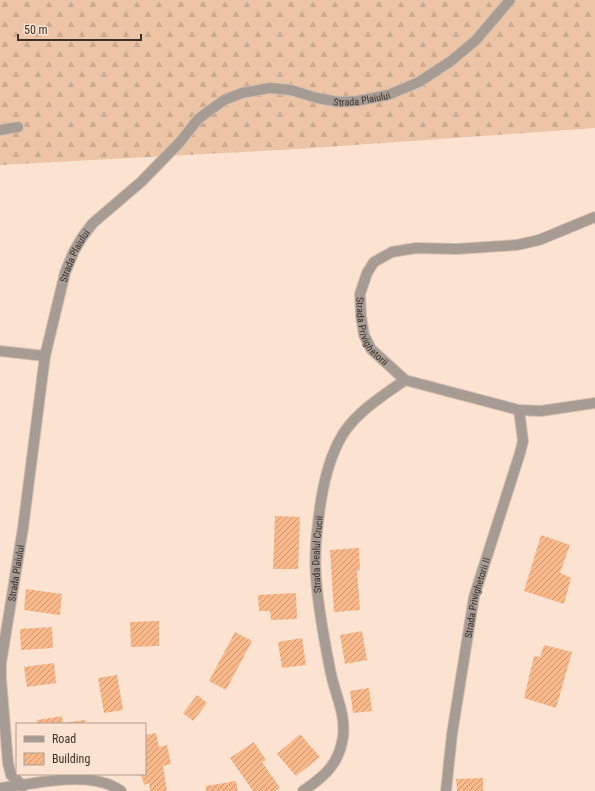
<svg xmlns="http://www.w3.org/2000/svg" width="595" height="791" viewBox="0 0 595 791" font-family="'Roboto Condensed',sans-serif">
<defs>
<pattern id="forest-firs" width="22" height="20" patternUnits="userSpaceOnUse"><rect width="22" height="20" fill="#eec4a6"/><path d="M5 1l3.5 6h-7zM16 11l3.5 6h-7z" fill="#cda98f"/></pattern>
<pattern id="building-hatch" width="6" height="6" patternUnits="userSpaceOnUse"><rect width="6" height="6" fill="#f9b889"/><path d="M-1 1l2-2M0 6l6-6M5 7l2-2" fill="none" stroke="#cb9670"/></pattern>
</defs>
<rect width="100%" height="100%" fill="#fce3d1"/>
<path fill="url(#forest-firs)" d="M0 0H595V128L298 149 0 165Z"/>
<path fill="url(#building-hatch)" d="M275 516 300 517 298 569H273Z
M541 535 570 545 560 573 571 578 564 604 524 591Z
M359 548 360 570 357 571 360 610 334 612 330 550Z
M26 589 62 594 60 615 24 610Z
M296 593 297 619 271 620 270 611H259L258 595Z
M159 621V646L131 647 130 622Z
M52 627 53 648 21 650 20 629Z
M362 631 367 660 345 664 340 635Z
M235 632 252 641 226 690 209 681Z
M302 638 306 665 282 668 278 642Z
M544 645 572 652 556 708 524 698 534 656 540 657Z
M54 663 56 683 27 687 24 667Z
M117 675 123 710 104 713 98 678Z
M369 688 372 711 353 713 350 691Z
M197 695 207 703 193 721 183 713Z
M62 716 63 724H37V720Z
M85 720 86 724H63V723Z
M156 733 159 747 167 745 171 764 163 766 167 791H150L149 783 144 785 141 774H145V735Z
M300 734 320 757 296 776 277 754Z
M254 742 266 760 262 762 280 788 276 791H253L230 758Z
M483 778V791H457L456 779Z
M236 781 238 791H206V786Z"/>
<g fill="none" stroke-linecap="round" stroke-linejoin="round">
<defs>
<g id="minor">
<path d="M0 130 18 127"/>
<path id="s1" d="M595 217 539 240 517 245 456 249 416 248 392 252 374 262 367 273 360 294 361 316 364 335 371 349 405 380 519 410 541 411 595 403"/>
<path d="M0 351 45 356"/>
<path id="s2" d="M23 786 11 775 8 763 1 679V663L23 528 45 356 65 273 74 251 83 236 93 223 141 182 180 142 198 119 224 100 242 93 270 88 291 90 317 98 339 102 357 101 388 95 419 82 451 61 476 40 510 0"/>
<path d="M0 788C36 784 91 769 121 791"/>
<path id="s3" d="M303 791C325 776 339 764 343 737 346 712 334 693 330 669 324 639 318 608 316 577 314 554 317 530 320 507 323 486 328 463 338 443 351 415 381 397 405 380"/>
<path id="s4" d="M446 791 452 734 474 597 520 453 523 441 519 410"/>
</g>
</defs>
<use href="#minor" stroke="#d5bfb0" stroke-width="12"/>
<use href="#minor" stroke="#a69c94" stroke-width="10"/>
</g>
<g text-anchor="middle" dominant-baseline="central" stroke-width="3.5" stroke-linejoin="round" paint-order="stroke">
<g font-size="10" fill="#3b312b" stroke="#fce3d1">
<text stroke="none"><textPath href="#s2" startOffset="904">Strada Plaiului</textPath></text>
<text stroke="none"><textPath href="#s2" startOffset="544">Strada Plaiului</textPath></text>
<text stroke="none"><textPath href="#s1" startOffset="305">Strada Privighetorii</textPath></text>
<text stroke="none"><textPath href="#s3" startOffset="255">Strada Dealul Crucii</textPath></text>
<text stroke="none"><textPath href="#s2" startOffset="220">Strada Plaiului</textPath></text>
<text stroke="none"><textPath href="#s4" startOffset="196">Strada Privighetorii II</textPath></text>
</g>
</g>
<rect x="16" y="723" width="130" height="52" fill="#fce3d1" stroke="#af9c8f"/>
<rect x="24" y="736" width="20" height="6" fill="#a69c94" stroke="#af9c8f"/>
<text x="52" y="743" font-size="12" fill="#3b312b">Road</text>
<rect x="24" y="753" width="20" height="12" fill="url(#building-hatch)" stroke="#af9c8f"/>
<text x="52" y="763" font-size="12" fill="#3b312b">Building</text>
<path d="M18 34v6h123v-6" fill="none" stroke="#3b312b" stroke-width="2"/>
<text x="24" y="34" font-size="12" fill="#3b312b" stroke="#fce3d1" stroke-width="3" paint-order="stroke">50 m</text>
</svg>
